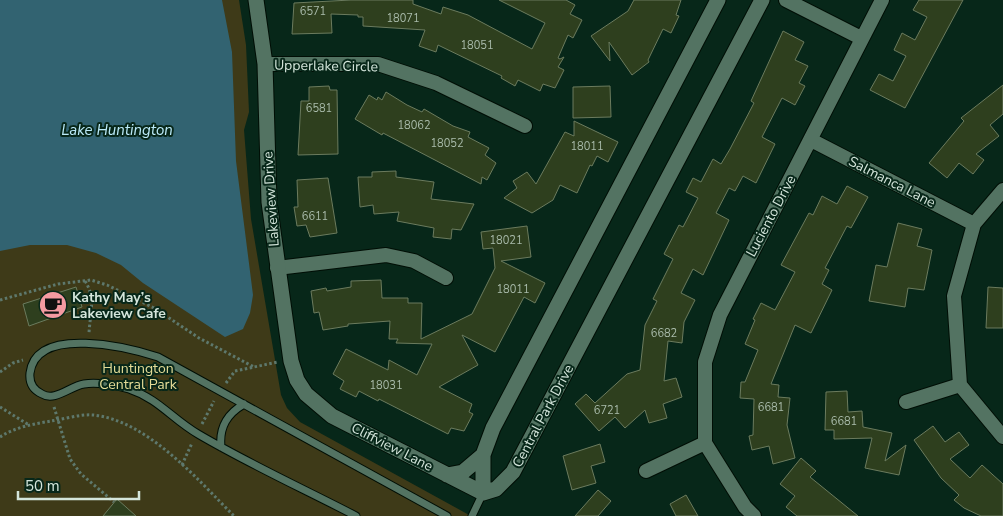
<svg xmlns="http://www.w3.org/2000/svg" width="1003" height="516" viewBox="0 0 1003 516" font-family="'Nunito Sans',sans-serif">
<rect width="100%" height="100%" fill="#072719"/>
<path fill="#3e3a18" d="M0 0H239L246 45 249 112 244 130 251 219 281 395 287 408 300 422 471 516H0Z"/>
<path fill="#326371" d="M0 0H222L232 52 236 161 253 295 250 313 243 329 225 337 143 283 121 265 96 253 67 245H30L0 251Z"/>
<path fill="#2e3f1e" stroke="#6b7b5e" d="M351 0H413V4L441 14 443 7 468 15 532 49 545 23 499 0H566L575 5 570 14 582 20 573 38 568 35 558 58 560 59 564 57 558 67 564 70 555 88 543 84 540 91 518 80 515 86 501 78 502 76 438 45 436 52 419 46 425 30 363 26V17H358V15L331 14 332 33 292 34 294 3Z
M634 0H681L676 15 679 16 671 33 663 29 648 60 649 62 632 75 609 42 610 61 591 36 628 11Z
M919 0H963L905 108 870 90 879 74 893 81 906 56 894 50 902 33 915 40 927 17 913 10Z
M783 31 804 42 795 60 808 66 799 83 805 86 795 105 782 98 762 137 775 144 756 183 743 176 735 191 729 188 716 213 729 220 703 275 693 269 681 293 695 300 684 322 682 343 668 341 664 381 676 378 682 397 663 404 667 418 649 423 645 410 625 428 615 417 599 431 575 404 586 394 595 403 627 374 640 370 645 325 657 301 653 299 673 259 664 254 679 225 683 227 698 198 686 192 693 178 701 182 713 159 721 164 730 149 754 103 751 101Z
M1003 85V114L990 125 999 136 976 154 984 160 973 174 959 163 947 178 929 163 964 121 961 118Z
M329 86 330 90H337L338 154 298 155 301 101H309V87Z
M610 86 611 117 573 118V87Z
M386 92 407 105 422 112 424 109 453 126 470 132 468 137 489 148 485 155 496 163 487 180 482 177 481 184 383 133 382 135 355 119 369 95 377 100 378 97 382 100Z
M574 121 618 142 608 162 597 156 592 166 590 165 577 193 560 185 553 200 532 213 504 198 517 188 513 181 527 172 536 184 565 132 574 136Z
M396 171V177L434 182 431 199 474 204 461 230 452 229 451 239 433 237 434 228 397 221 399 212 374 214 373 205 360 207 358 177H372V172Z
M328 178 337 233 310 237 306 225 297 226 294 207H298L297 180Z
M847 186 868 197 851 228 847 226 825 268 829 270 822 284 832 290 811 333 795 325 771 384 779 385 778 397 790 398 787 425 795 458 773 464 769 446 752 450 749 436 753 435 754 399 740 398 741 382H745L758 350 745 344 755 320 753 319 761 303 775 310 795 272 781 265 809 213 813 215 822 196 837 204Z
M898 223 922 229 917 246 932 250 924 290 908 288 905 307 869 301 876 265 887 267Z
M527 226 531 257 501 261 545 283 535 303 524 297 495 352 462 335 478 365 439 387 472 404 469 412 473 414 464 431 451 428 448 434 379 399 378 401 359 391 356 397 340 389 344 381 333 374 346 349 388 370 389 360 417 375 432 344 396 343 398 339H389L390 321 348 324V326L323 330 319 312 314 313 311 291 326 288 327 291 351 287V281L381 280 382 298H408V303H422L421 339 472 314 495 268 493 248 483 249 481 232Z
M76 287 82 307 29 326 23 304Z
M988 287 1003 288V328H986Z
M847 391 848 412 862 411 863 427 892 433 885 461 906 445 899 475 865 468 872 438 834 439V430H825L826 392Z
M933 426 945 442 959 432 969 445 950 459 970 478 982 465 1003 484V516H981L964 508 954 500 959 495 941 478 914 440Z
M600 444 605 462 591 466 596 483 572 490 563 456Z
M801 458 816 471 810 477 858 516H797L786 507 795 496 780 484Z
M598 490 611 501 598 516H575Z
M686 495 698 516H676L670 504Z
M117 499 136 516H103Z"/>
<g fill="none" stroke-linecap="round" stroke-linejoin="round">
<defs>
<path id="service" d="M221 447C219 427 227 414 244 404
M356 516C304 489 249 464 198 434 172 419 159 399 129 389 116 385 97 382 84 384 70 386 55 402 42 394 33 390 29 383 30 373 36 324 130 348 158 357L447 516
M472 516 483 493"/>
<path id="minor" d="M786 0 861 38
M265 64H378L436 83 525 126
M811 140 974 224
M1003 190 974 224 954 296 960 385 1003 437
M277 268 386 255 414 261 446 278
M906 402 960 385
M705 443V362L720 315 882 0
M705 443 745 507 754 516
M646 471 705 443"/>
<path id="tertiary" d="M256 0 265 64 269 202 291 361 297 380 306 394 332 416 483 493
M447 475 463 472 483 455
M483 493 496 489 513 472 762 0
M483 493V455L493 428 718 0"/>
</defs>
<use href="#service" stroke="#000e05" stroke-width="9"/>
<use href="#minor" stroke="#000e05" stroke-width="16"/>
<use href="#tertiary" stroke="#000e05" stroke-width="17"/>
<path stroke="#5e786c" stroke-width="3" stroke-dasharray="2.5 2.5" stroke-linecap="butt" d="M85 281C96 298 90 314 89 333
M0 300 58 284 91 280 107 285 154 308 199 338 254 367
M0 372 13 363 23 360
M226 383 235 371 278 362
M0 407 29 425
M54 407 70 459 81 474 114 502
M202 424 214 401
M0 437C15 427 34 424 51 421 64 419 80 414 93 415 147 420 198 480 234 516
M182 465 192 443"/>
<use href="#service" stroke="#537362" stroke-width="7"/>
<use href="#minor" stroke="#537362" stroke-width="14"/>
<use href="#tertiary" stroke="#537362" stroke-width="15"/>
</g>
<defs>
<symbol id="cafe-disc" viewBox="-11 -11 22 22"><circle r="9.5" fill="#f49aa1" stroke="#072719"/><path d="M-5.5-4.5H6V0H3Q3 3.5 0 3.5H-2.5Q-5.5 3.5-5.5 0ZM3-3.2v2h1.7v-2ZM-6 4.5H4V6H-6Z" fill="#111"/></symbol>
</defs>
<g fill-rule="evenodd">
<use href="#cafe-disc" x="37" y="289" width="32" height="32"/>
</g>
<g text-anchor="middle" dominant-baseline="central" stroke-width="4" stroke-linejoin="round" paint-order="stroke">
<g font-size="11" fill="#aabcac">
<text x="313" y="11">6571</text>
<text x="403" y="18">18071</text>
<text x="477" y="45">18051</text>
<text x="319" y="108">6581</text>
<text x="414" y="125">18062</text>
<text x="447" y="143">18052</text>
<text x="587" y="146">18011</text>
<text x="315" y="216">6611</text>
<text x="506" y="240">18021</text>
<text x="513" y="289">18011</text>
<text x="664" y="333">6682</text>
<text x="386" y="385">18031</text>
<text x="771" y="407">6681</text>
<text x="607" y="410">6721</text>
<text x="844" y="421">6681</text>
</g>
<g font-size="14" fill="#d4e5db" stroke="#072719">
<text transform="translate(326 66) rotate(1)">Upperlake Circle</text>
<text transform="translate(892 182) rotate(27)">Salmanca Lane</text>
<text transform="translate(271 199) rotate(-94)">Lakeview Drive</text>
<text transform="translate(771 216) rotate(-62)">Luciento Drive</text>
<text transform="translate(543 416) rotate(-62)">Central Park Drive</text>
<text transform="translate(392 447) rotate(27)">Cliffview Lane</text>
</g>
<g font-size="14" font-weight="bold" fill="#d4e5db" stroke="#072719" text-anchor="start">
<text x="72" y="297">Kathy May’s<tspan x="72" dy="16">Lakeview Cafe</tspan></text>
</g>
<g font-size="14" fill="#e4dc97" stroke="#072719">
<text x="138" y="368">Huntington<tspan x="138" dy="16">Central Park</tspan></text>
</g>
<g font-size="15" font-style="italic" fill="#bbeaf9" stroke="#072719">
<text x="117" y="130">Lake Huntington</text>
</g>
</g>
<path d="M18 491v8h121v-8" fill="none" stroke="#d4e5db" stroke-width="2.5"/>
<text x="25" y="491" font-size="15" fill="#d4e5db" stroke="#072719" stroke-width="4" paint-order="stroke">50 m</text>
</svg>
